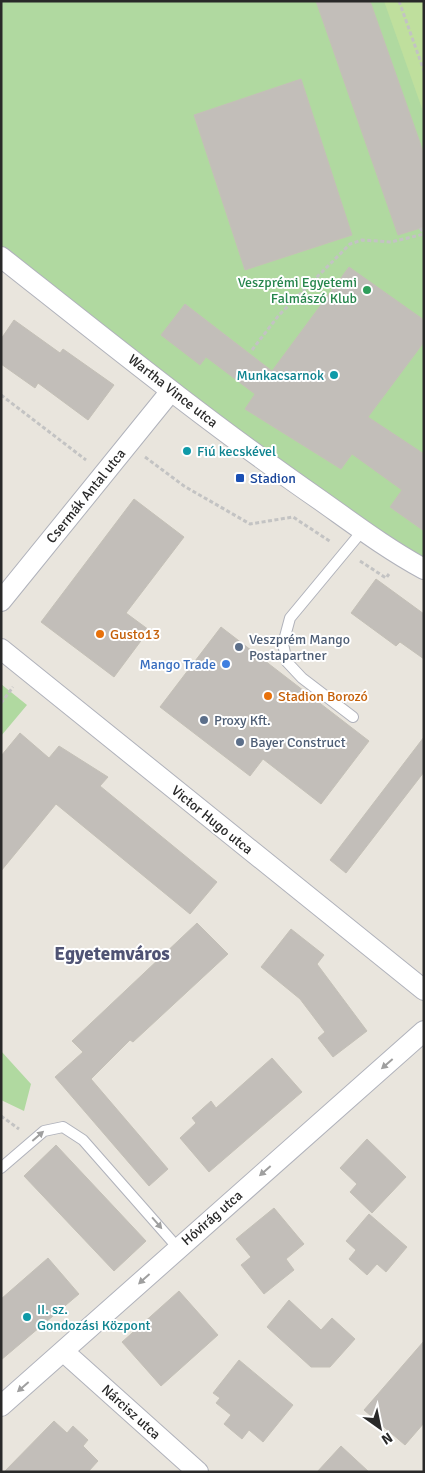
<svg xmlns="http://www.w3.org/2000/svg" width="425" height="1473" viewBox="0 0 425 1473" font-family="Signika,sans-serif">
<rect width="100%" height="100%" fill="#e9e5dd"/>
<path fill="#b0d9a0" d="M1 1H424V569L1 257Z
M1 684 27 705 1 736Z
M1 1051 31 1084 24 1111 1 1100Z"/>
<path fill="#bfdf9d" d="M384 1H424V114Z"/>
<path fill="#c2beb9" stroke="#c4c0b7" d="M316 1H370L424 154V227L398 235Z
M301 79 352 235 245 270 194 115Z
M349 267 424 320V342L368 417 424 454V531L390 507 402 490 352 454 341 469 245 409 255 394 206 357 200 365 161 335 185 304 272 371Z
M14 320 60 353 63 349 114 385 88 420 38 383 35 388 1 364V339Z
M134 499 184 537 126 613 149 630 114 677 41 622Z
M376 579 424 614V659L400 642 396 646 351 613Z
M221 627 369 741 321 804 263 759 250 776 160 707Z
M20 733 49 758 59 746 108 777 100 786 217 882 190 914 56 804 1 871V756Z
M424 737V772L346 873 330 860Z
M197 923 228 954 133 1042 130 1040 91 1079 168 1169 149 1186 55 1077 83 1052 72 1041Z
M291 929 324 955 317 964 367 1031 333 1057 318 1038 325 1032 300 999 261 967Z
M272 1058 302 1092 209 1172 180 1138 196 1123 192 1118 211 1101 216 1108Z
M367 1139 406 1177 372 1213 350 1192 357 1184 340 1168Z
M56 1145 146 1241 114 1271 24 1176Z
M274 1208 304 1244 286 1259 294 1270 264 1294 241 1265 251 1257 236 1239Z
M369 1214 407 1247 386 1272 377 1264 367 1275 349 1259 356 1250 346 1241Z
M48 1258 79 1294 1 1360V1299Z
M179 1291 218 1335 161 1386 122 1342Z
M289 1300 321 1330 332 1318 355 1339 330 1367H311L267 1327Z
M424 1341V1423L405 1445 364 1410Z
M239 1360 293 1405 263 1442 249 1430 242 1439 224 1424 231 1415 216 1403 220 1398 213 1393Z
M54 1421 67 1433 73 1426 88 1440 83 1446 98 1461 88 1472H4Z
M341 1446 369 1472H317Z"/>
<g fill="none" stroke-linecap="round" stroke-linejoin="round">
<defs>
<path id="service" d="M353 717 302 678 287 662 283 644 290 618 363 530
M1 1168 44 1131 63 1127 83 1140 178 1248"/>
<path id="minor" d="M1 257C106 340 210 424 320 500 354 524 387 549 424 569
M1 601 171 391
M1 649 424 990
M63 1351 198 1472
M1 1406 424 1031"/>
</defs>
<use href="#service" stroke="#b0b2bb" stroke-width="12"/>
<use href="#minor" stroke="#b0b2bb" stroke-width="22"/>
<path stroke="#c3c3c3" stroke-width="3" stroke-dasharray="4 2.5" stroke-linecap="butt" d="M399 1 424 71
M420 228 424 233
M252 350 279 315 350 244 362 240 391 242 424 234
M1 395 86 460
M145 457 184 486 250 524 293 517 331 542
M360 561 386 578 389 574
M1 703 13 687
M1 1116 19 1129"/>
<use href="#service" stroke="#fff" stroke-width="10"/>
<use href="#minor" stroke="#fff" stroke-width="20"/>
</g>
<defs><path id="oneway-solid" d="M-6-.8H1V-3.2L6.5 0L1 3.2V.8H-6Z" transform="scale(1.25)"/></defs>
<g fill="#9f9f9f">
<use href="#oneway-solid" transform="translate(387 1064) rotate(139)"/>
<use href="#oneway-solid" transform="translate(38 1136) rotate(-41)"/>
<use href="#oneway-solid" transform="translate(265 1171) rotate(139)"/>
<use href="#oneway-solid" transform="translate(157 1223) rotate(49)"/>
<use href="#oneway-solid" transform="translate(144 1279) rotate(138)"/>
<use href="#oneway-solid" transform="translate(23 1387) rotate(139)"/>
</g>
<circle fill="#2e9e5b" stroke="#fff" stroke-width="2" cx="367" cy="290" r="5"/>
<g fill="#0f9aa8" stroke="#fff" stroke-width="2">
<circle cx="334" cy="375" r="5"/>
<circle cx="187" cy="451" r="5"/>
<circle cx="27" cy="1317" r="5"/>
</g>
<rect fill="#1a4fb4" stroke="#fff" stroke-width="2" x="235" y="473" width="10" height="10" rx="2.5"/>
<g fill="#e8710a" stroke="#fff" stroke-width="2">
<circle cx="100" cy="634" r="5"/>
<circle cx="268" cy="696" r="5"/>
</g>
<g fill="#5c6f8a" stroke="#fff" stroke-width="2">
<circle cx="239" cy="647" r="5"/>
<circle cx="204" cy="720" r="5"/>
<circle cx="240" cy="742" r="5"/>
</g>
<circle fill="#3f7fe0" stroke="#fff" stroke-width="2" cx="226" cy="664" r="5"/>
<g text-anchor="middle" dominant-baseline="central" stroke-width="4" stroke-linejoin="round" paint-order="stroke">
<g font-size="14" fill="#27864d" stroke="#fff" text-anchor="end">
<text x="357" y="282">Veszprémi Egyetemi<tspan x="357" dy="16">Falmászó Klub</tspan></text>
</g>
<g font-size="14" fill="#0d838f" stroke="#fff" text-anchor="start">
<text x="324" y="375" text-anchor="end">Munkacsarnok</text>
<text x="197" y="451">Fiú kecskével</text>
<text x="37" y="1309">II. sz.<tspan x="37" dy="16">Gondozási Központ</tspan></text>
</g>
<g font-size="14" fill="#292929" stroke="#fff">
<text transform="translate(173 391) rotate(38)">Wartha Vince utca</text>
<text transform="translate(86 496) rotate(-51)">Csermák Antal utca</text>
<text transform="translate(212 820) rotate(39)">Victor Hugo utca</text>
<text transform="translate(212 1218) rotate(-41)">Hóvirág utca</text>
<text transform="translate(131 1412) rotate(42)">Nárcisz utca</text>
</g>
<g font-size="14" fill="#164399" stroke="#fff" text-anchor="start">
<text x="250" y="478">Stadion</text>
</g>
<g font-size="14" fill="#c56008" stroke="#fff" text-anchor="start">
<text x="110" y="634">Gusto13</text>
<text x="278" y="696">Stadion Borozó</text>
</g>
<g font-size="14" fill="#4e5e75" stroke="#fff" text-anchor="start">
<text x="249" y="639">Veszprém Mango<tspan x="249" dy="16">Postapartner</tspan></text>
<text x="214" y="720">Proxy Kft.</text>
<text x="250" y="742">Bayer Construct</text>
</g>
<g font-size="14" fill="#366cbe" stroke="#fff" text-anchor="end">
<text x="216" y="664">Mango Trade</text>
</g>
<g font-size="19" font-weight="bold" fill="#4f5374" stroke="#fff">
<text x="112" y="954">Egyetemváros</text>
</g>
</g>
<rect width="425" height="1473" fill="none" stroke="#292929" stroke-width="5"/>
<g transform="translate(380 1428) rotate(147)" stroke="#ffffff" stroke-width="4" paint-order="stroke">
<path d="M0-4L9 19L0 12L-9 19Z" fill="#292929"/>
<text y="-8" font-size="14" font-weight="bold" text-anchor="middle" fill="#292929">N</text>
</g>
</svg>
